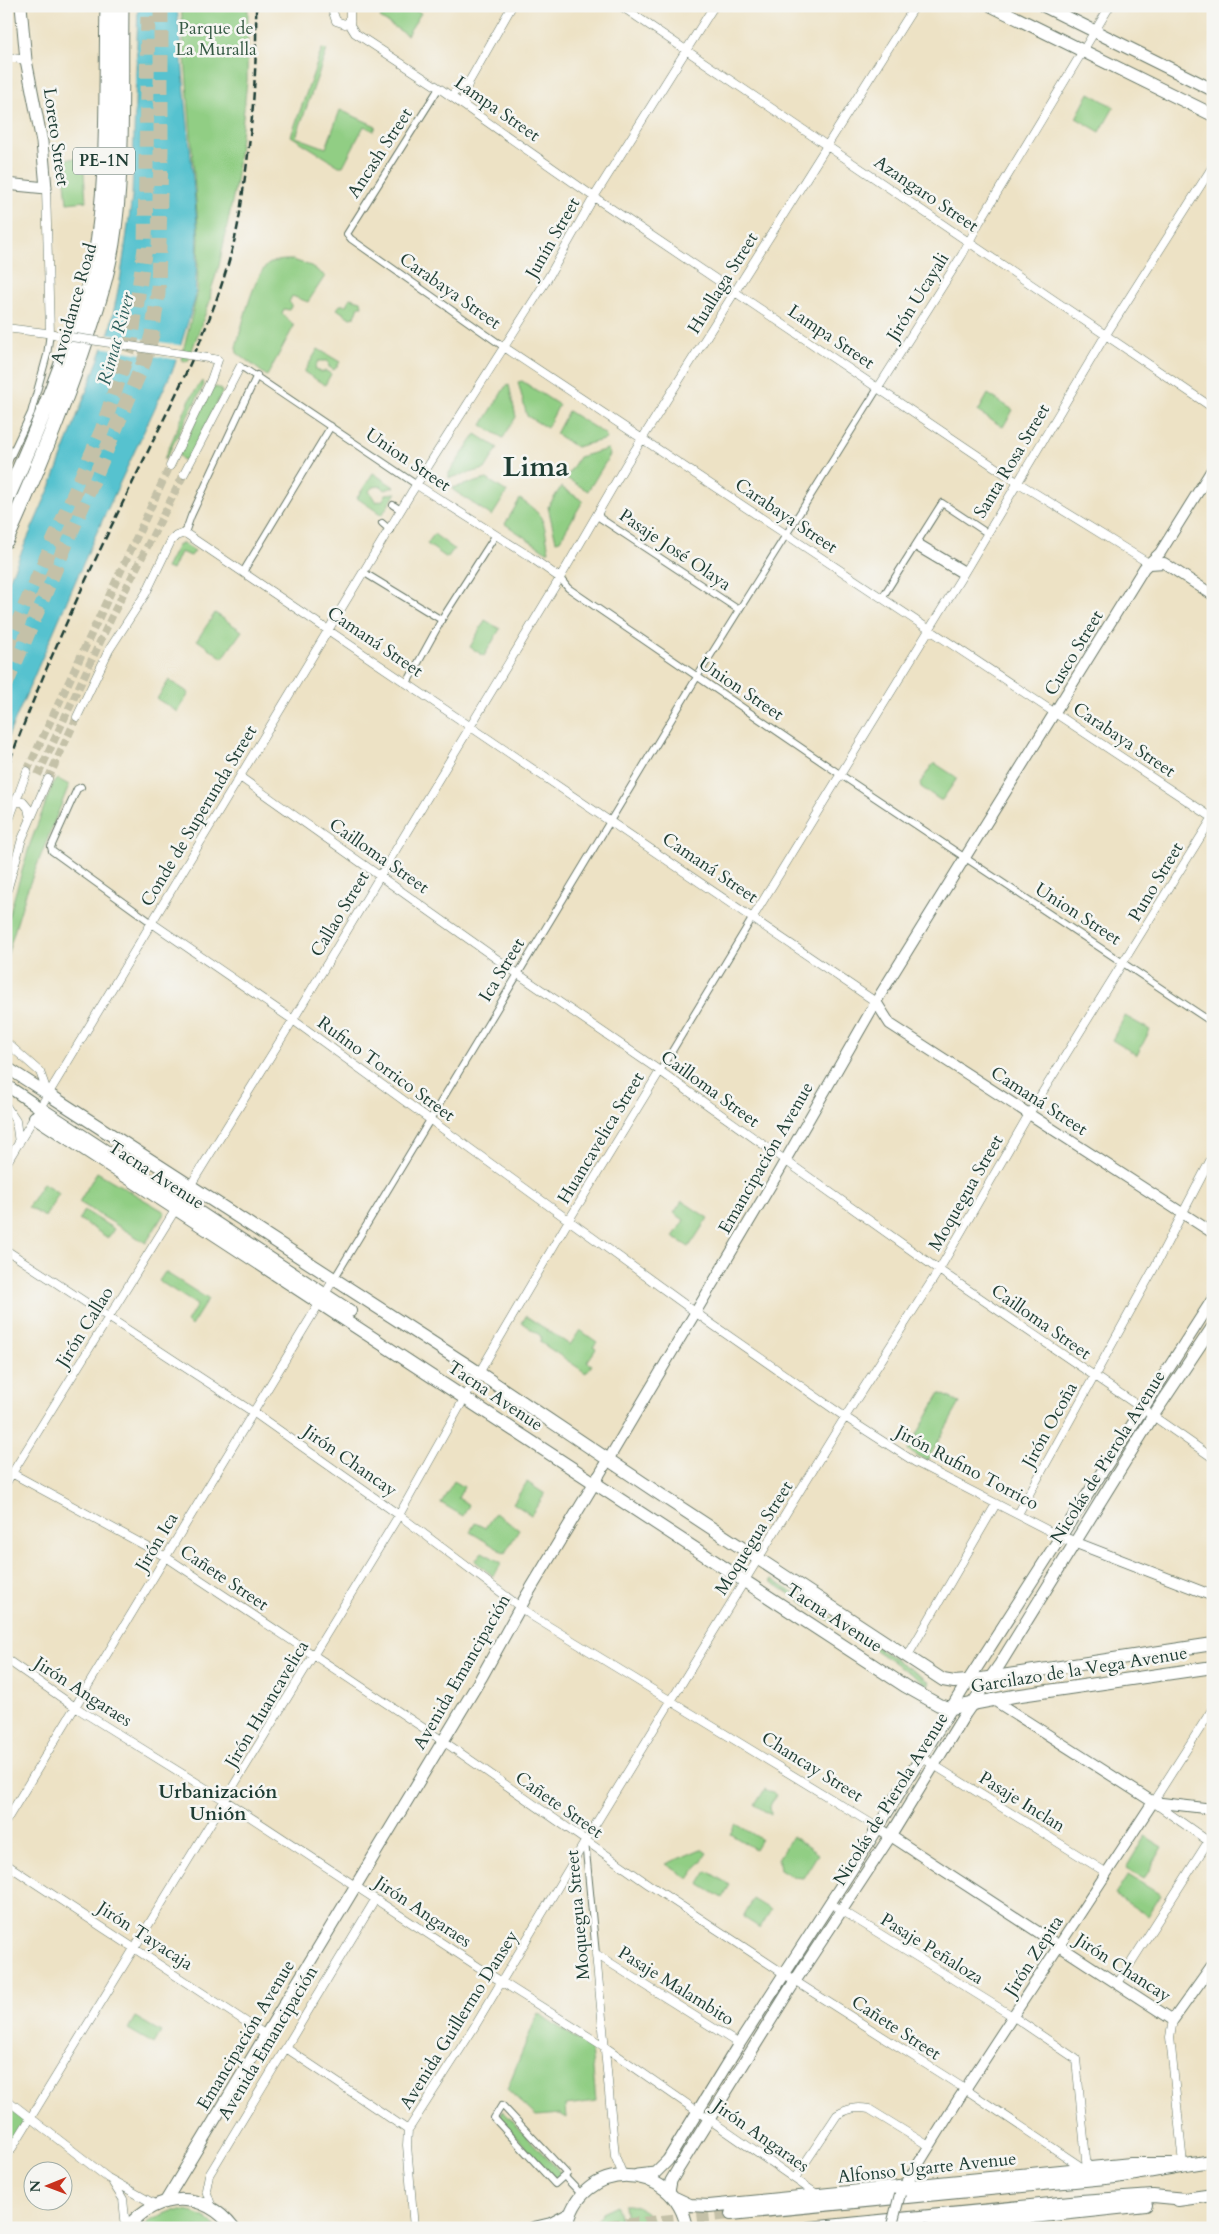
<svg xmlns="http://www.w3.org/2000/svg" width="1219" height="2234" viewBox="0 0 1219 2234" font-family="Cardo,serif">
<rect width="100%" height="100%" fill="#f6f6f2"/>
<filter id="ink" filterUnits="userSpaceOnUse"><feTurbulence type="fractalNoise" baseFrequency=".02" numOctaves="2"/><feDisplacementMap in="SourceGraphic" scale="10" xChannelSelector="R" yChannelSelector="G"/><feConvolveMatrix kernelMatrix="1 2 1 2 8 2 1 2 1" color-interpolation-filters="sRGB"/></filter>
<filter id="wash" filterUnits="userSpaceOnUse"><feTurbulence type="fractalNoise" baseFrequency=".0096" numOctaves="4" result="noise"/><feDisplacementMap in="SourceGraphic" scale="20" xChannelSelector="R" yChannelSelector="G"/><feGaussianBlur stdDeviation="1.12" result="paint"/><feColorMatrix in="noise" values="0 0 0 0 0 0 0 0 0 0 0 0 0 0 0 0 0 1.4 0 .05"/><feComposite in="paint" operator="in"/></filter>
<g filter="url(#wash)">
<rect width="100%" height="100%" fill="#ede2c5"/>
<path fill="#91ce84" stroke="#58865c" d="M181 6H248L247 81 236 182 219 266 211 290 210 301 188 361 185 362 181 359 197 295 199 239Z
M387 6H399L405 10 410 6 421 13 407 35 380 18Z
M322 49 327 50 296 137 326 148 340 110 376 126 374 131 364 126 343 166H339L291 136Z
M1089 93 1114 107 1100 132 1076 118Z
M83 158 86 201 67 203 63 159Z
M293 260 311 266 325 276 308 302 292 296 289 302 292 305 289 310 284 309 282 313 294 326 267 376 237 353 236 347C242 328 253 274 269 264 275 260 285 260 293 260Z
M350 298 361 301 362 306H359L355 317 350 318 337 309 340 305H346Z
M318 349 340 362 334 370 329 367 328 361H318L315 367 316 370 321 372 326 371 331 374 325 385 304 372Z
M202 381 204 385 165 460 164 459 191 397Z
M522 381 559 405 547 428 527 416 518 382Z
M509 385 516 417 503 438 482 425 505 387Z
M216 387 221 389 222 393 188 459 183 460 179 456 180 452 212 389Z
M988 394 1013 410 1003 427 978 412Z
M568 411 605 434 607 439 576 447 556 434Z
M476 434 498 448 485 469 449 478V473Z
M608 449 610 455 588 491 566 478 579 457Z
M373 473 394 487 385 490 381 486 373 487 369 491 376 502 383 500 386 494 396 493 382 515 357 498Z
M487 479 507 492 492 516 453 490 452 488Z
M561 487 583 501 560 540 556 541 548 507Z
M520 499C547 517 543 521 549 551H545L505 524Z
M434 534 454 549 447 558 427 544Z
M183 543 195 551 191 556 180 552 172 570 166 568 178 545Z
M215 613 242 631 223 658 197 640Z
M485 620 500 629 484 656 470 647Z
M169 680 189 693 178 712 157 699Z
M933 764H936L956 777V780L942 800H940L921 787 920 783Z
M58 779 69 785 26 893 6 959V925L30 844 54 781H56Z
M1125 1016 1150 1030 1137 1055 1112 1040Z
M97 1172 165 1212 146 1243 79 1202Z
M43 1183 59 1193 45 1217 28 1207Z
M682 1201 708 1218 689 1247 673 1237 684 1220 674 1213Z
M84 1210 114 1229 108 1238 79 1219Z
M165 1272 208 1299 191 1326 187 1322 197 1305 159 1281Z
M526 1316 570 1345 580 1330 597 1342 593 1347 596 1349 587 1362 592 1365 586 1373 540 1342 541 1336 522 1323Z
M940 1393 960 1403 927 1461 908 1451Z
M454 1481 464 1487 458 1498 469 1505 463 1516 441 1503Z
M527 1482 545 1494 531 1515 513 1503Z
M495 1513 519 1530 505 1553 470 1532 475 1523 485 1528Z
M482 1552 502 1563 493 1576 475 1561Z
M772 1579 930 1682 928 1685 770 1581Z
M765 1789 776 1795 770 1806 771 1815 755 1805Z
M736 1824 761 1839 755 1849 730 1834Z
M792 1836 818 1854 803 1878 793 1877 780 1869 778 1859Z
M1145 1836 1163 1847 1144 1879 1126 1868Z
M701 1849 707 1853 689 1879 666 1864Z
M707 1871 730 1885 722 1898 699 1884Z
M1128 1875 1161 1895 1148 1916 1115 1895Z
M753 1899 771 1910 760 1928 743 1917Z
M538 2013 591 2049 596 2101 566 2105 567 2118 560 2114 536 2116 507 2089Z
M135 2017 161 2032 154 2044 128 2029Z
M6 2105 24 2120 6 2149Z
M503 2111 562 2174 556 2180 499 2118Z
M617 2205 620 2225 615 2228H592L602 2212Z
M624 2205C639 2204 651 2214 657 2228H634L626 2224Z
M172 2211C189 2210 206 2214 216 2228H142L152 2219Z"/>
<path fill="#56c2cf" stroke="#3a8082" d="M138 6H177L198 234 195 299 174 367 96 534 6 741V587L51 485 110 329 121 275 132 197Z"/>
<path fill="#ede2c5" d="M105 333 130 337 184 346 179 360 100 347Z"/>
</g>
<g filter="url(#ink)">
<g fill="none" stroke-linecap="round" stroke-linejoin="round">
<path stroke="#c4c1a8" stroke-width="8" stroke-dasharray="8 4" stroke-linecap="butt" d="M27 771 170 466
M38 775 113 614 184 474
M48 779 77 717"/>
<path stroke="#c4c1a8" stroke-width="12" stroke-dasharray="12 6" stroke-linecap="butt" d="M590 2228 731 2214"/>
<path stroke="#c4c1a8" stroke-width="15" stroke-dasharray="15 8" stroke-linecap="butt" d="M6 650 102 430 131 342 145 248 148 6
M6 684 144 362 152 335 158 294 161 150V6"/>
<defs>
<path id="pedestrian" d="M439 88 347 234 351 239 504 347
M245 369 417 485
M6 466 31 413 47 355 50 333
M393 505 401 510
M598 512 600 518 739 610
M382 523 390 530
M185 533 191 516 257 375
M918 542 965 570
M915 547 962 575
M243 572 331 426
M363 572 440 619
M560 578 568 588 841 775 1213 1023
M882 598 942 503 987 533
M442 619 495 536
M407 683 441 621
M81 787 77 789 51 847 52 851 152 923
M660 1071 753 917
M334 1279 697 677 878 388
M585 1841 596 1954
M564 2176 555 2184 494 2118 502 2105 567 2174 564 2176 582 2195"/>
<path id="minor" d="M331 6 336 21 345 24 350 21
M350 6V25L355 33 439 88 594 197 1017 482 1150 564
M621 6 1213 408
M6 57 26 60
M450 96 470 80 512 6
M464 105V95L469 82
M46 188 50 333
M6 328 54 334
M504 347 1213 818
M878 388 962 255 979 223 1110 6
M170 466 211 380 218 360 208 358
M184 474 240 367
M417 485 529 556 560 578
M77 717 109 650 146 593 171 541 176 536 185 533 876 1002
M240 777 518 974 660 1071 939 1270 1153 1416 1213 1458
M15 802H23L28 808 30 818
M6 828 27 771
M6 894 22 839 48 779
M753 917 964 573 1105 336 1213 166
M152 923 293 1020 713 1325 845 1417 915 1462 1061 1537
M6 1042 40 1072 48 1094
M6 1106 16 1121 19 1143
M6 1164 411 493 548 278 594 197 714 6
M6 1250 253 1412 399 1515 532 1616 877 1827
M6 1470 166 1557 443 1741 648 1884 795 1981 965 2089 1083 2168
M6 1483 293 1020 560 578 625 466 915 6
M1018 1514 1152 1272 1213 1155
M907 1657 996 1504
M6 1659 75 1707 226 1801 483 1970 605 2047 818 2195
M921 1757 1107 1873
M6 1821 334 1279
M1208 1841 1153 1802 1213 1708
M6 1864 266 2035
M830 1903 1014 2017 1076 2059 1087 2169
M596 1954 615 2156 623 2175
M596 1954 739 2044
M1118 1983 1213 1834
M1173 2020 1170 2037 1183 2164
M286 2048 408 2130
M6 2099 108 2178 156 2205
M6 2158 399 1515 469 1390 569 1220 660 1071
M795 2178 837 2115C848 2108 857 2107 869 2109L929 2146
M113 2183 123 2199 126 2228
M212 2208 206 2190 209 2175 375 1900
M414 2228 407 2145 408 2130 475 2026 592 1830 845 1417 939 1270 1029 1114 1213 817"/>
<path id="tertiary" d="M1150 564 1164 563 1213 595
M876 1002 890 1024 1213 1233
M598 1477 778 1173 880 995 1144 568 1160 553 1213 468
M1061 1537 1213 1596
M992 1699 1153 1802 1213 1809
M877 1827 1173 2020 1213 1964
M901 2192 958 2100 1153 1802"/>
<path id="secondary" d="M6 184 46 188 42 142 26 60 21 6
M6 1067 48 1094
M6 1085 40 1108
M637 2175 655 2173 668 2160 739 2044 861 1855 968 1681 1213 1299
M669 2192 671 2181 678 2169 795 1981 891 1835 965 1714 1000 1664 1153 1416 1213 1326
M165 2202 481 1678 527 1595 598 1477"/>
<path id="primary" d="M992 6 1213 115
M1044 6 1213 90
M48 1094 470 1367 655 1491 943 1680 954 1682 968 1681 1213 1644
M40 1108 350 1311
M35 1117 905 1686 939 1705 951 1708 1014 1696 1213 1667
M675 2198 690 2205 709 2206 1131 2164H1183
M1178 2200 1213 2195
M731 2214 1116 2177C1148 2173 1180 2165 1213 2161
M127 2228C157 2191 204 2190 233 2228
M534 2228 551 2224 570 2214
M567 2228C578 2158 675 2159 687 2228
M809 2228 1081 2201 1153 2196 1185 2199
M930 2228 1146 2205"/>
<path id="motorway" d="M6 500C28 451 48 403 66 353 77 325 88 296 94 267 110 183 106 91 108 6
M6 540C34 478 59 417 81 354 95 313 109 272 114 229 123 156 120 80 121 6"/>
</defs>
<use href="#pedestrian" stroke="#677767" stroke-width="8"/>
<use href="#minor" stroke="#677767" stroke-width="9"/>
<use href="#tertiary" stroke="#677767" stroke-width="12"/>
<use href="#secondary" stroke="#677767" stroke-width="13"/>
<use href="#primary" stroke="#677767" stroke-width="14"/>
<use href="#motorway" stroke="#677767" stroke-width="17"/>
<use href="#pedestrian" stroke="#fff" stroke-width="6"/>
<use href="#minor" stroke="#fff" stroke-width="8"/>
<use href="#tertiary" stroke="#fff" stroke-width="10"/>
<use href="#secondary" stroke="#fff" stroke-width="11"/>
<use href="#primary" stroke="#fff" stroke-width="12"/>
<use href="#motorway" stroke="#fff" stroke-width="15"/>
<path stroke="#1f3d34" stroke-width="2.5" stroke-dasharray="8 4" stroke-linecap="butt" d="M6 771C42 673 85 579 131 486 170 405 214 326 235 238 240 218 242 197 245 177 253 121 257 63 256 6"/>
<defs>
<path id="minor-bridge" d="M58 335 208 358"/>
<path id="tertiary-bridge" d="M892 2225 900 2194"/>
</defs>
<use href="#minor-bridge" stroke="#677767" stroke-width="9" stroke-linecap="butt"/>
<use href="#tertiary-bridge" stroke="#677767" stroke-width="12" stroke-linecap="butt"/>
<use href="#minor-bridge" stroke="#fff" stroke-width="8"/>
<use href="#tertiary-bridge" stroke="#fff" stroke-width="10"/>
</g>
</g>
<g text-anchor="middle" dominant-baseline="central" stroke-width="5" stroke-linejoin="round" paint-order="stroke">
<rect fill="#f6f6f2" stroke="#60746d" stroke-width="1" x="73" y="147.5" width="62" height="27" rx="4"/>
<g font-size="16" font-weight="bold" fill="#1f3d34">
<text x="104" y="161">PE-1N</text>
</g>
<g font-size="18" fill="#365a44" stroke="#f6f6f2">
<text x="216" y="28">Parque de<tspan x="216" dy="21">La Muralla</tspan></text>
</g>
<g font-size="18" fill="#1f3d34" stroke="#f6f6f2">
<text transform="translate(497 109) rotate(35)">Lampa Street</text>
<text transform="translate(56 137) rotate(82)">Loreto Street</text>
<text transform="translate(380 153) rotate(-57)">Ancash Street</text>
<text transform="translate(926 194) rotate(34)">Azangaro Street</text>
<text transform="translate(553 238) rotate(-60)">Junín Street</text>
<text transform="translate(723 283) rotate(-58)">Huallaga Street</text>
<text transform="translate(450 291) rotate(35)">Carabaya Street</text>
<text transform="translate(918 297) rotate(-58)">Jirón Ucayali</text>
<text transform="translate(74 304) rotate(-74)">Avoidance Road</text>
<text transform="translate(831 337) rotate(34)">Lampa Street</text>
<text transform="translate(408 460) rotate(34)">Union Street</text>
<text transform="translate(1012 461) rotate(-59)">Santa Rosa Street</text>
<text transform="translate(786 516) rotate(34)">Carabaya Street</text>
<text transform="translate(675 550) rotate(34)">Pasaje José Olaya</text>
<text transform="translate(375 642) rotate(34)">Camaná Street</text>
<text transform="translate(1074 653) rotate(-59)">Cusco Street</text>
<text transform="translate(741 689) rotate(34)">Union Street</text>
<text transform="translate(1124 740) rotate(34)">Carabaya Street</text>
<text transform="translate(199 816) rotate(-59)">Conde de Superunda Street</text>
<text transform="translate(379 856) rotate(35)">Cailloma Street</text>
<text transform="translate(710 868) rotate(34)">Camaná Street</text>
<text transform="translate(1156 882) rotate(-59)">Puno Street</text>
<text transform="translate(340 914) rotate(-59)">Callao Street</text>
<text transform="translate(1078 914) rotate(33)">Union Street</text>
<text transform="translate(502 970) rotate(-59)">Ica Street</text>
<text transform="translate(386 1069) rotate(36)">Rufino Torrico Street</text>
<text transform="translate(710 1089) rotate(36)">Cailloma Street</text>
<text transform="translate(1039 1101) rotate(33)">Camaná Street</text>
<text transform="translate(601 1138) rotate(-59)">Huancavelica Street</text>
<text transform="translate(766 1158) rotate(-60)">Emancipación Avenue</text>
<text transform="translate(156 1175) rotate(33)">Tacna Avenue</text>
<text transform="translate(966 1193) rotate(-60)">Moquegua Street</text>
<text transform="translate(1041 1322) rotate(35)">Cailloma Street</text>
<text transform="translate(85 1327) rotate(-58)">Jirón Callao</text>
<text transform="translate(495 1396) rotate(34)">Tacna Avenue</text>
<text transform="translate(1050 1425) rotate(-61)">Jirón Ocoña</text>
<text transform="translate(1108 1457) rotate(-58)">Nicolás de Pierola Avenue</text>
<text transform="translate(350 1461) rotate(35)">Jirón Chancay</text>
<text transform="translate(967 1468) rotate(28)">Jirón Rufino Torrico</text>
<text transform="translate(754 1538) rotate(-58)">Moquegua Street</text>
<text transform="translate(157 1542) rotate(-59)">Jirón Ica</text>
<text transform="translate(224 1578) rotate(34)">Cañete Street</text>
<text transform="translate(834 1618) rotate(33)">Tacna Avenue</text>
<text transform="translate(1079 1670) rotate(-9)">Garcilazo de la Vega Avenue</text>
<text transform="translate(462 1672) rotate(-60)">Avenida Emancipación</text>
<text transform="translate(83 1692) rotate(33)">Jirón Angaraes</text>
<text transform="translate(267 1704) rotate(-59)">Jirón Huancavelica</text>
<text transform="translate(812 1767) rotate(32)">Chancay Street</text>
<text transform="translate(891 1799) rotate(-58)">Nicolás de Pierola Avenue</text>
<text transform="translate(1022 1802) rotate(32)">Pasaje Inclan</text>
<text transform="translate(559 1805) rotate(35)">Cañete Street</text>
<text transform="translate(423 1912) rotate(34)">Jirón Angaraes</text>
<text transform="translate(578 1915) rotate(-95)">Moquegua Street</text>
<text transform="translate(145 1936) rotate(33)">Jirón Tayacaja</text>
<text transform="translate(932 1949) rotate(32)">Pasaje Peñaloza</text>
<text transform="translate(1034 1956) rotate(-57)">Jirón Zepita</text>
<text transform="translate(1123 1968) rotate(33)">Jirón Chancay</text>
<text transform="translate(676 1986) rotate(32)">Pasaje Malambito</text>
<text transform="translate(459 2020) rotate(-58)">Avenida Guillermo Dansey</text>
<text transform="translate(896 2028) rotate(33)">Cañete Street</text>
<text transform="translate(246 2035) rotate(-59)">Emancipación Avenue</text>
<text transform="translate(268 2043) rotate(-59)">Avenida Emancipación</text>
<text transform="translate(761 2136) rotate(35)">Jirón Angaraes</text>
<text transform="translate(927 2168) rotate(-6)">Alfonso Ugarte Avenue</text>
</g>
<g font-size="19" font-style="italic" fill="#2d5e5b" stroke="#f6f6f2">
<text transform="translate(116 339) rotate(-75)">Rimac River</text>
</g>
<g font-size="19" font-weight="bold" fill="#1f3d34" stroke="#f6f6f2">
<text x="218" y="1792">Urbanización<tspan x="218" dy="22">Unión</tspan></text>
</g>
<g font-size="28" font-weight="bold" fill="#1f3d34" stroke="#f6f6f2">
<text x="536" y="467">Lima</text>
</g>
</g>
<rect width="1219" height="2234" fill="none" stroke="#f6f6f2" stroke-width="25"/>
<g transform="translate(48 2186) rotate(269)"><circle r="24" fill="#f6f6f2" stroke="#a0aca6"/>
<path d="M0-4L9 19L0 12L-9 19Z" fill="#c8321e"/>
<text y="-8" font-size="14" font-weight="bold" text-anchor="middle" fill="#1f3d34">N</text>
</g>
</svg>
